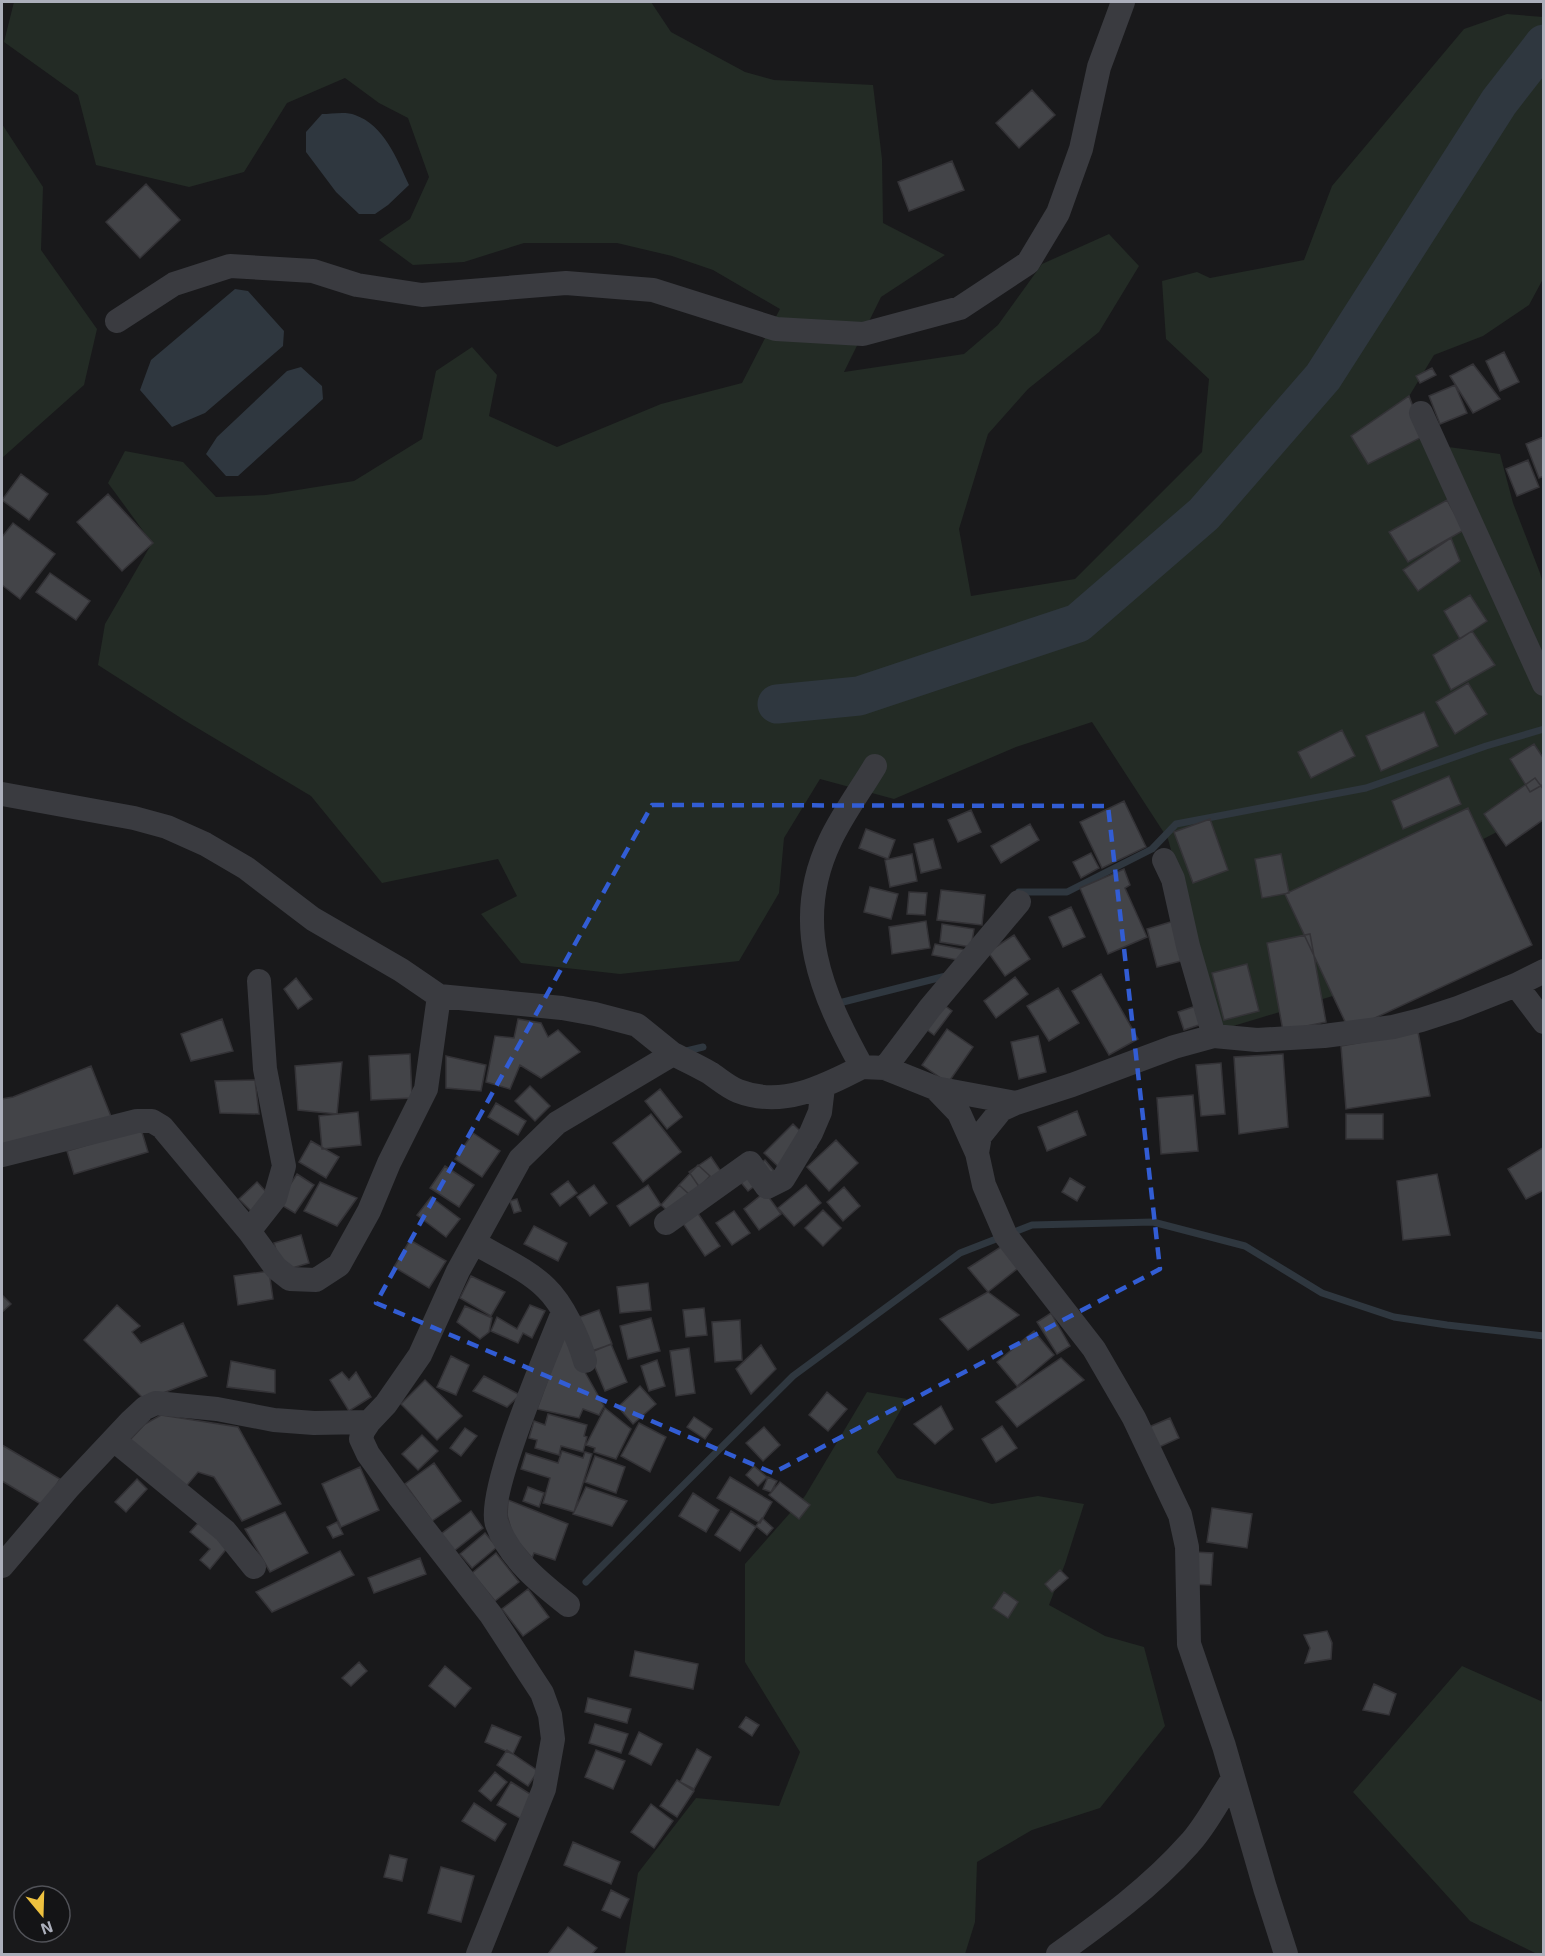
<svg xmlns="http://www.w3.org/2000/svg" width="1545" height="1956" viewBox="0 0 1545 1956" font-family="'Exo 2',sans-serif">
<rect width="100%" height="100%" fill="#19191b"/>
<path fill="#232b25" d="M14 2H651L671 32 745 72 774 80 873 85 882 159 883 223 945 255 881 297 844 372 964 354 998 325 1042 264 1109 234 1139 266 1099 332 1028 389 988 434 959 529 971 596 1075 579 1202 452 1209 379 1166 339 1162 281 1197 272 1210 278 1304 260 1332 186 1464 29 1507 14 1543 17V279L1529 305 1483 336 1434 355 1408 398 1441 446 1500 454 1513 503 1540 573 1544 587 1543 749 1520 820 1410 877 1336 995 1220 1030 1168 839 1092 722 1016 747 894 799 820 779 784 838 779 893 739 961 620 974 521 963 481 914 517 896 498 859 382 883 311 796 184 720 98 665 105 624 152 543 108 483 125 451 183 462 216 497 266 495 354 481 422 439 436 371 472 347 497 375 489 416 557 447 661 404 742 383 780 309 713 270 672 256 617 243H524L464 262 413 265 379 240 410 219 429 177 408 118 379 103 345 78 287 103 244 172 189 187 96 165 78 95 4 42Z
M2 124 43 187 41 250 97 329 84 385 2 458Z
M867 1392 907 1399 877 1452 897 1478 992 1504 1038 1496 1084 1504 1065 1564 1049 1605 1105 1636 1144 1647 1165 1726 1100 1808 1032 1830 977 1862 975 1922 965 1954H625L638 1873 696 1798 779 1806 800 1752 745 1662V1564L805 1496Z
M1462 1666 1543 1702V1954H1537L1470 1921 1353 1792Z"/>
<path fill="#2f373f" d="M322 114C331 114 346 111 355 115 384 125 397 159 409 185L388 205 375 214H359L336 192 306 152V132Z
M235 289 248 291 284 331 283 346 205 413 172 427 140 390 151 360Z
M301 367 322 386 323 399 238 476H226L206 454 217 437 287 371Z"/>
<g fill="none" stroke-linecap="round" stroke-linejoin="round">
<path stroke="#2f373f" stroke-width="7" d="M1019 892H1067L1152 849 1176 824 1366 788 1486 746 1544 729
M839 1003 946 976
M682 1052 703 1047
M586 1582 793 1376 960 1253 1032 1225 1153 1222 1245 1246 1322 1293 1394 1317 1447 1325 1544 1336"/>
<path stroke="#2f373f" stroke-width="39" d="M777 704 859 696 1078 623 1204 514 1323 377 1499 102 1544 44"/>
</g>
<path fill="#434448" stroke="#343337" stroke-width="1.5" d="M1032 90 1055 115 1019 148 996 123Z
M952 161 964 190 909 211 898 182Z
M146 184 180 220 140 258 106 222Z
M1504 352 1519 382 1500 391 1486 361Z
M1473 364 1500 399 1473 413 1450 376Z
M1432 368 1436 375 1420 383 1416 376Z
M1455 385 1467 413 1440 424 1429 396Z
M1409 396 1424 436 1368 464 1351 436Z
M1543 437 1544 476 1539 478 1526 444Z
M1528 460 1539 487 1517 496 1506 469Z
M21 474 48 494 29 520 2 500Z
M108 494 153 543 122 571 77 522Z
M1447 500 1464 530 1408 562 1389 532Z
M13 523 55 554 20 599 2 585V537Z
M1451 538 1460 561 1418 591 1403 570Z
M50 573 90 601 76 620 36 592Z
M1470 595 1487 621 1460 639 1444 611Z
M1472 631 1495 665 1451 690 1433 655Z
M1468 683 1487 714 1455 734 1436 702Z
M1424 712 1438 746 1381 771 1366 736Z
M1342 730 1355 756 1311 778 1298 752Z
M1534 744 1544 759V784L1530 792 1510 759Z
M1449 776 1461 804 1403 829 1392 801Z
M1535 778 1544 790V819L1506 846 1484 814Z
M1124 801 1146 847 1102 868 1080 822Z
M1468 808 1532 945 1349 1030 1285 894Z
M971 810 981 832 958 842 948 820Z
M1210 819 1228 870 1193 883 1174 832Z
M1030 824 1039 840 1001 863 991 846Z
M866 829 895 840 888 859 859 848Z
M933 839 941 868 921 873 914 844Z
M1091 853 1099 868 1081 878 1073 862Z
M912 854 917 881 890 887 885 860Z
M1281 854 1289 893 1262 898 1255 859Z
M1124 869 1130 885 1125 888 1147 937 1108 954 1080 888Z
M870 887 898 894 891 919 864 912Z
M941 890 985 895 982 925 937 920Z
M909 892 927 893 925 915 907 914Z
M1071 907 1085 937 1063 947 1049 917Z
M926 921 930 948 892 954 889 927Z
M1174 921 1185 960 1157 967 1147 929Z
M942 924 974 929 971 947 940 942Z
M1310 934 1326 1022 1283 1031 1267 943Z
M1014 935 1030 959 1005 976 988 952Z
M935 944 966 950 963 961 932 955Z
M1247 964 1259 1011 1224 1020 1212 973Z
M1101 974 1138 1039 1109 1055 1072 991Z
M1015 977 1028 994 996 1018 984 1001Z
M296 978 312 999 298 1009 284 989Z
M1058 988 1079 1023 1049 1041 1027 1006Z
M940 1002 952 1011 934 1035 922 1026Z
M1199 1005 1205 1023 1184 1030 1178 1012Z
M222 1019 233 1051 191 1061 181 1034Z
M518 1019 541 1023 548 1037 558 1030 580 1052 541 1078 520 1065 510 1089 486 1082 495 1036 514 1038Z
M947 1029 973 1047 948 1083 922 1065Z
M1418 1032 1430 1096 1346 1109 1341 1046Z
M1038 1036 1046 1072 1019 1079 1011 1042Z
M410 1054 412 1098 371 1100 369 1056Z
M1283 1054 1288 1127 1239 1134 1234 1057Z
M446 1056 486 1065 481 1091 446 1088Z
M342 1062 337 1114 298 1110 295 1066Z
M1221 1063 1225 1114 1201 1116 1196 1065Z
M91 1066 114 1124 2 1149V1099L13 1097Z
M255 1080 259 1114 220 1113 215 1081Z
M530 1086 550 1106 535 1121 515 1101Z
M660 1089 682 1117 667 1129 645 1101Z
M1193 1095 1198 1151 1161 1154 1157 1098Z
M496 1103 526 1121 518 1135 488 1117Z
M1077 1111 1086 1135 1047 1151 1038 1127Z
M358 1112 361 1145 322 1149 319 1116Z
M651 1114 681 1152 643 1182 613 1143Z
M1346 1114H1383V1139H1346Z
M793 1124 816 1147 788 1176 764 1153Z
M141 1129 148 1152 74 1174 67 1151Z
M473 1133 500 1151 482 1177 455 1159Z
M836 1140 858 1163 829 1191 807 1167Z
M311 1141 339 1157 326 1178 299 1162Z
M1544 1147V1190L1526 1199 1508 1169Z
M711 1157 724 1176 702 1191 689 1172Z
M765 1160 774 1171 748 1191 739 1180Z
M698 1165 710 1176 691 1196 679 1185Z
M445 1166 474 1185 459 1207 430 1188Z
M297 1174 314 1185 295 1213 278 1203Z
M1437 1174 1450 1235 1403 1240 1397 1181Z
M1070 1178 1085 1187 1077 1201 1062 1192Z
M568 1181 577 1193 560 1206 551 1194Z
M257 1182 271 1197 253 1213 239 1199Z
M320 1182 357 1198 337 1226 304 1211Z
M594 1185 607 1203 590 1216 577 1197Z
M648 1185 661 1205 630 1226 617 1206Z
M679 1185 691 1196 673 1216 661 1205Z
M806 1185 821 1203 794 1226 778 1208Z
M844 1187 860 1206 843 1221 827 1202Z
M765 1192 781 1214 759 1230 744 1209Z
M431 1197 460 1219 446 1237 417 1215Z
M517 1199 521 1211 514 1213 510 1201Z
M695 1209 720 1246 705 1256 680 1219Z
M823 1210 841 1228 823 1246 805 1228Z
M734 1211 750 1233 732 1245 716 1223Z
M534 1226 567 1243 558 1261 524 1244Z
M301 1235 309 1263 282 1271 274 1243Z
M410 1240 446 1261 429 1288 394 1267Z
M1007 1243 1022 1265 988 1292 968 1268Z
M269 1271 273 1299 238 1305 234 1276Z
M471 1276 505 1292 491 1316 460 1298Z
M648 1283 651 1310 620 1313 617 1287Z
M988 1292 1019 1315 968 1350 940 1319Z
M2 1295 11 1304 2 1312Z
M117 1305 140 1326 132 1332 141 1343 183 1323 207 1376 145 1400 84 1340Z
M530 1305 545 1311 532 1338 523 1333 518 1343 491 1331 497 1317 517 1329Z
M465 1306 492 1318 489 1332 480 1339 457 1322Z
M704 1308 707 1335 686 1337 683 1310Z
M599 1310 612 1344 589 1352 577 1318Z
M1051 1313 1070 1346 1057 1354 1037 1322Z
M651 1318 660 1351 628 1359 620 1326Z
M740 1320 742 1360 715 1362 712 1322Z
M1034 1331 1054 1355 1017 1386 997 1362Z
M564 1335 604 1406 599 1415 583 1409 579 1418 537 1409Z
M611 1344 627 1382 605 1391 589 1353Z
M761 1345 776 1369 751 1394 736 1369Z
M689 1348 695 1393 676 1396 670 1351Z
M451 1356 469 1365 456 1395 437 1387Z
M1061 1358 1084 1380 1017 1427 996 1402Z
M657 1360 665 1386 649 1391 641 1366Z
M231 1361 275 1370V1393L227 1387Z
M342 1372 349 1380 356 1372 371 1397 349 1411 330 1380Z
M484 1376 520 1395 507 1407 473 1391Z
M425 1380 462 1416 437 1440 401 1404Z
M640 1386 656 1404 633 1424 618 1407Z
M827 1392 847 1409 828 1431 809 1415Z
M941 1406 953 1429 935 1444 914 1424Z
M605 1408 631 1429 616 1459 594 1452 595 1448 586 1445Z
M548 1414 587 1425 584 1436 587 1437 583 1452 561 1446 559 1455 535 1448 537 1440 529 1438 534 1421 545 1425Z
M161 1415 238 1427 281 1504 242 1521 214 1477 198 1472 183 1490 128 1442 145 1424Z
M694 1417 712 1429 705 1439 687 1427Z
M1170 1418 1179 1438 1157 1448 1149 1427Z
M639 1423 666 1437 650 1472 621 1456Z
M1002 1426 1017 1448 996 1462 982 1439Z
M764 1427 780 1445 763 1461 746 1443Z
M465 1428 477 1436 461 1456 450 1448Z
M422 1435 438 1451 418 1470 402 1454Z
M2 1445 60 1479 44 1506 2 1481Z
M562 1451 583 1458 585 1452 592 1454 574 1512 543 1503 550 1478 521 1469 526 1453 558 1463Z
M595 1456 625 1467 616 1493 585 1482Z
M434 1463 461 1501 432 1521 405 1484Z
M754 1466 767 1477 758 1486 746 1475Z
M360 1467 379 1510 341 1527 322 1484Z
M730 1477 772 1502 760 1523 717 1498Z
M768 1477 777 1481 771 1492 763 1489Z
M137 1479 147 1489 126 1512 115 1502Z
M780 1482 810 1505 799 1519 769 1495Z
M528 1487 544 1493 539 1507 523 1501Z
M586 1487 627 1501 612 1526 573 1514Z
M693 1493 719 1510 706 1532 679 1516Z
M508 1500 568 1524 555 1560 534 1553 532 1558 513 1536 507 1515Z
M1212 1508 1252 1514 1247 1548 1207 1542Z
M471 1511 483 1528 454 1551 441 1534Z
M731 1511 756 1527 740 1551 715 1535Z
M285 1512 308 1553 270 1572 245 1529Z
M762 1518 773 1528 767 1535 756 1526Z
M199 1522 228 1547 210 1569 200 1560 210 1549 190 1532Z
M337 1522 343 1534 333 1538 327 1527Z
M485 1533 497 1547 472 1568 460 1554Z
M340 1551 354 1575 272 1612 256 1592Z
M1194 1552 1213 1553 1211 1585 1191 1584Z
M496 1553 519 1582 495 1601 472 1573Z
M420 1558 426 1574 374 1593 368 1578Z
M1060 1570 1068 1578 1052 1592 1045 1584Z
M528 1589 549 1617 523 1636 502 1609Z
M1004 1592 1018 1602 1008 1618 993 1608Z
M1327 1631 1332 1643 1331 1659 1305 1663 1310 1648 1304 1635Z
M635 1651 698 1664 693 1689 630 1676Z
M359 1662 367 1671 351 1686 342 1678Z
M445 1666 471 1688 455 1707 429 1686Z
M1374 1684 1396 1694 1389 1715 1363 1710Z
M588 1698 631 1709 627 1723 585 1712Z
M746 1717 759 1725 752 1736 739 1727Z
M595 1724 628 1734 621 1753 589 1743Z
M492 1725 521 1737 513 1754 485 1742Z
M639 1732 662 1744 651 1765 629 1754Z
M697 1749 711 1757 694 1789 680 1782Z
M507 1750 538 1771 528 1786 497 1765Z
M596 1750 625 1761 613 1789 585 1777Z
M495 1772 507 1782 491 1801 479 1791Z
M677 1780 694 1791 677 1817 660 1806Z
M511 1782 538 1799 525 1821 497 1805Z
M474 1803 506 1824 495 1841 462 1821Z
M651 1804 673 1821 654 1848 631 1832Z
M573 1842 620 1862 611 1884 564 1865Z
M390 1855 407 1859 402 1881 384 1877Z
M441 1867 474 1876 461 1922 428 1913Z
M611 1890 629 1899 620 1918 602 1910Z
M568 1927 597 1948 592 1954H548Z"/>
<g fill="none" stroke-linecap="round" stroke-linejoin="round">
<path stroke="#3a3b40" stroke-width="24" d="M117 321 174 284 230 266 313 271 357 285 422 295 566 283 653 290 776 329 863 334 960 308 1028 263 1058 213 1081 149 1099 67 1123 2
M1421 413 1544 684
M875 766C860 791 842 815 830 841 791 923 821 993 862 1067L885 1068 935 1088 1016 1103 1072 1085 1174 1047 1214 1036 1257 1040 1324 1036 1393 1027 1421 1020 1458 1008 1516 985 1544 971
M2 794 134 818 167 827 205 844 246 868 313 919 401 970 439 996 562 1008 595 1014 637 1025 673 1054
M1164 860 1173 879 1188 946 1214 1036
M1516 985 1544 1022
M885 1068 930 1008 1019 902
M935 1088 959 1113 977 1153
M1016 1103 1001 1110 980 1136 977 1153 984 1185 1006 1236 1094 1349 1134 1418 1180 1515 1187 1547 1189 1644 1224 1746 1265 1888 1286 1954
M2 1155 137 1121H152L162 1127 249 1231 276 1268 290 1279 316 1280 339 1265 369 1211 389 1163 426 1089 439 996
M666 1223 750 1163 767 1187 783 1179 811 1133 820 1112 823 1087
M249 1231 275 1198 284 1166 265 1069 259 981
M475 1243C498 1257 527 1269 546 1288 563 1304 579 1339 585 1361
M563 1312C549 1348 485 1495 497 1524 510 1559 540 1583 568 1605
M114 1440 225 1531 254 1567
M2 1566 69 1487 131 1421 145 1408 156 1403 217 1409 274 1420 314 1423 369 1422
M478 1954 544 1789 553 1739 550 1715 542 1693 491 1615 400 1498 368 1454 361 1439 363 1431 369 1422 386 1404 420 1355 458 1271 520 1159 557 1123 673 1054C685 1060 698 1066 710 1073 719 1079 728 1087 738 1091 782 1108 823 1087 862 1067
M1058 1954C1104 1921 1151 1887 1189 1844 1206 1826 1219 1799 1233 1779"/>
</g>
<path fill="none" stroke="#325dd4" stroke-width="4.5" stroke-dasharray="12 8" stroke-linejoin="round" d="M652 805 1108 806 1160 1269 773 1473 376 1303Z"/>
<rect width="1545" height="1956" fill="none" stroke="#acafbb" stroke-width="6"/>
<g transform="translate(42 1914) rotate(161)"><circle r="28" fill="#141416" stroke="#515258" stroke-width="1.5"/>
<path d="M0-4.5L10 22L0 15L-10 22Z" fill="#eec13f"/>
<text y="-9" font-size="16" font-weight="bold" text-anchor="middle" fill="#acafbb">N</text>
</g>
</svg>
